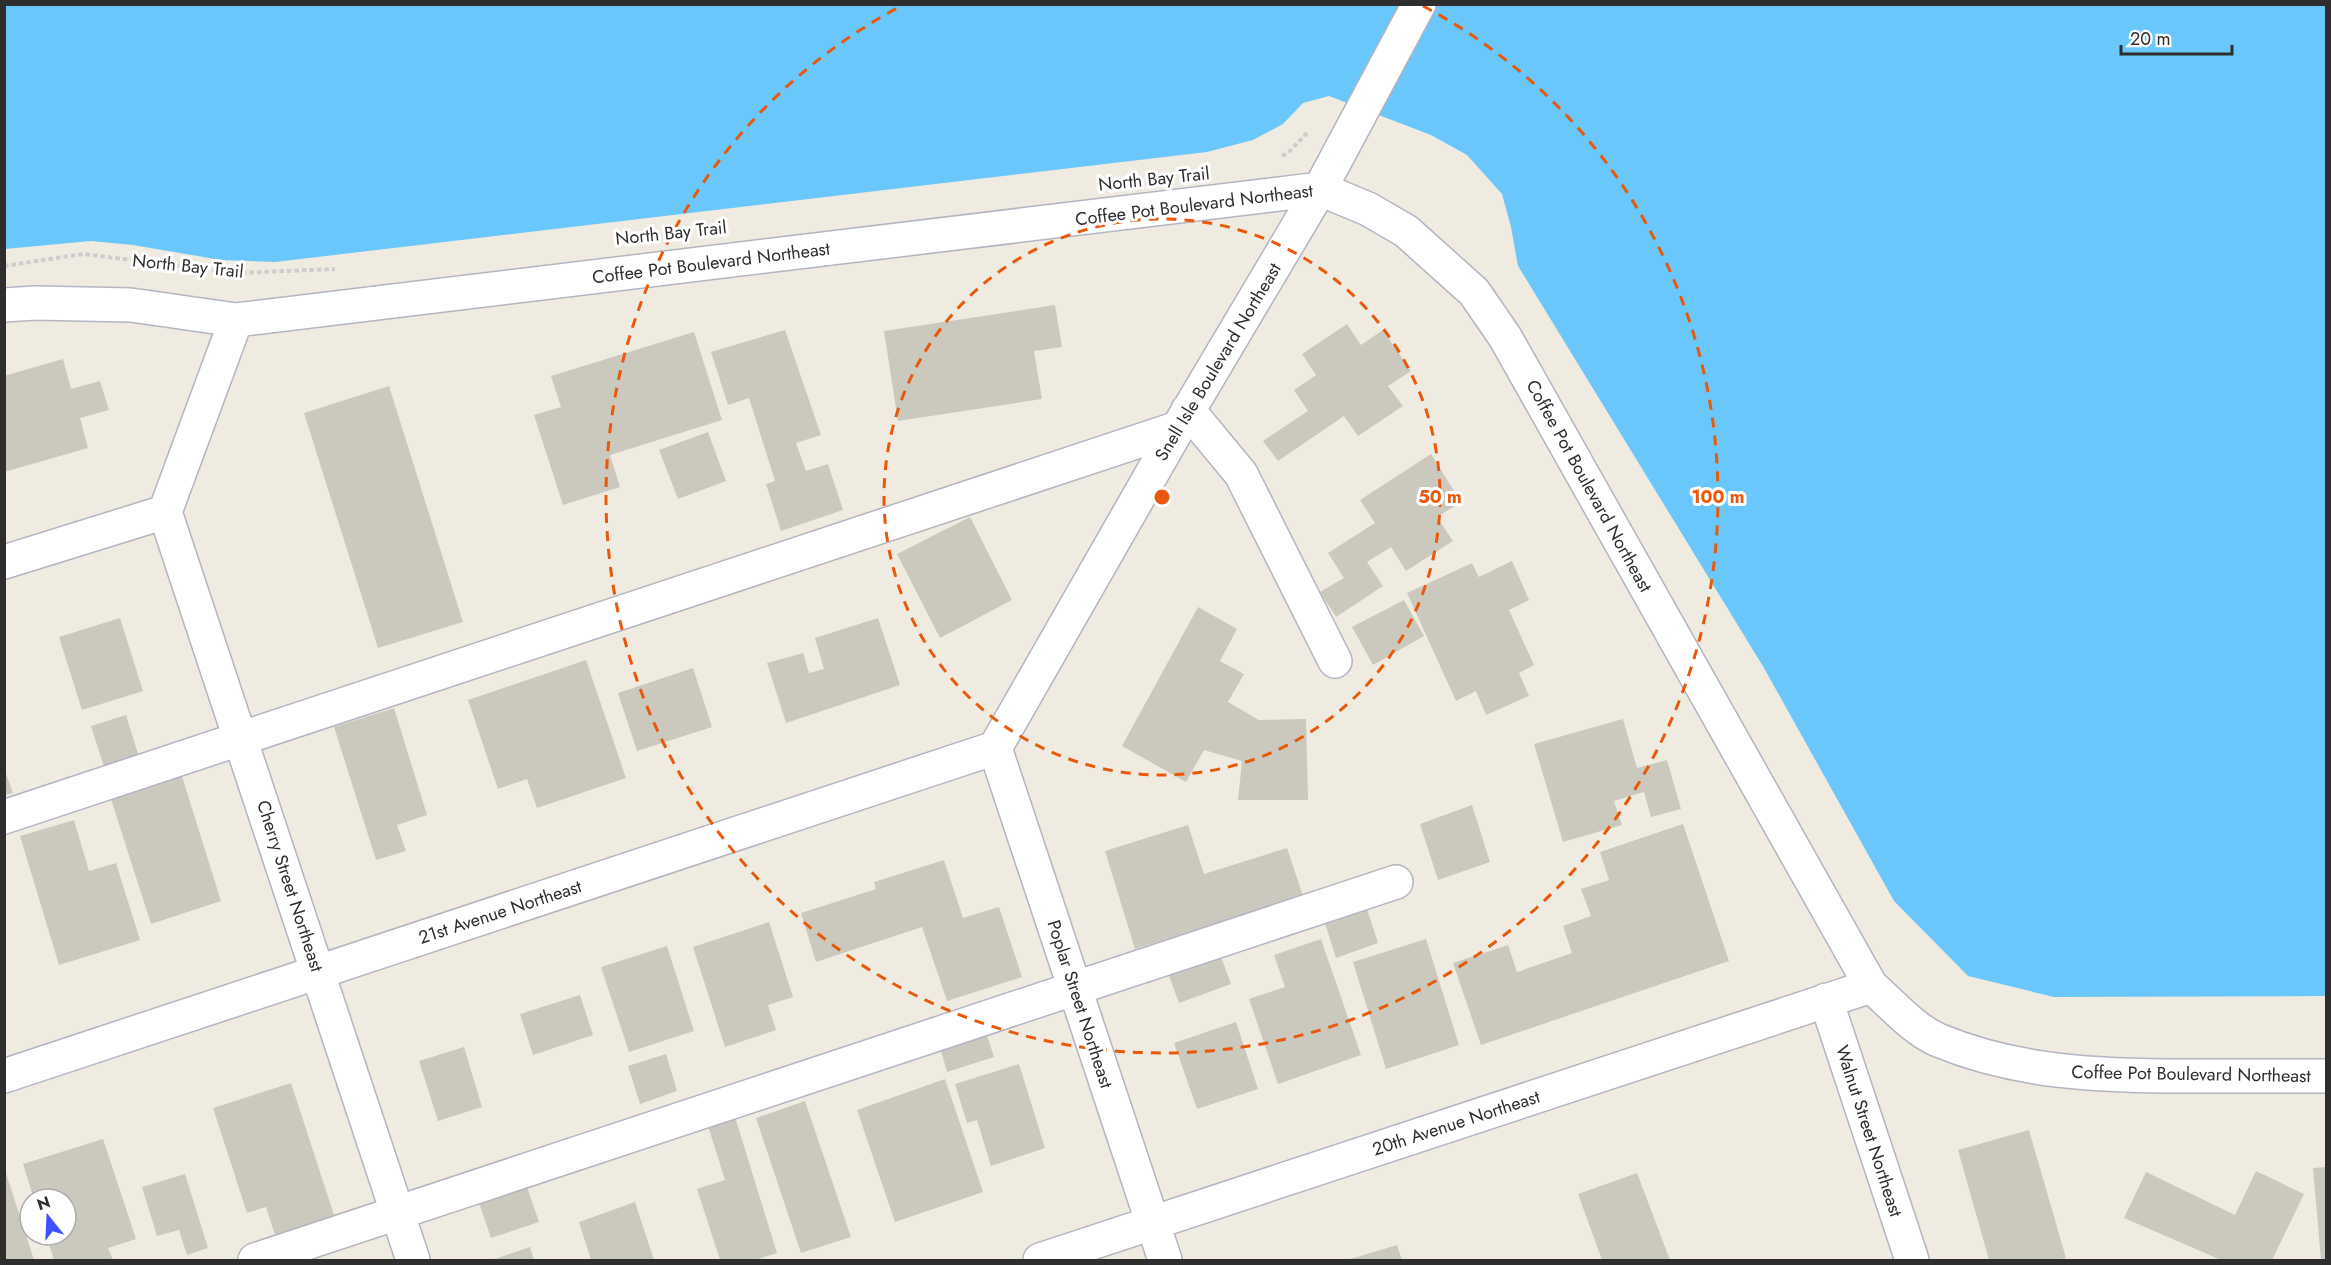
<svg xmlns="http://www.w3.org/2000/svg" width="2331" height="1265" viewBox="0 0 2331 1265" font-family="Jost,sans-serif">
<rect width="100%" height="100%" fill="#f0ebe0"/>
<path fill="#6ac7fb" d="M4 5H2326V996L2054 997 1968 976 1894 901 1764 668 1518 266 1511 227 1502 194 1467 155 1431 135 1329 96 1303 103 1283 124 1253 140 1207 152 275 262 221 260 133 245 91 241 5 249Z"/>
<path fill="#cbc9be" d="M1055 305 1062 347 1034 351 1042 399 898 421 884 331Z
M1347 324 1361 345 1383 330 1411 371 1388 386 1403 406 1358 436 1344 416 1278 461 1263 441 1308 411 1294 390 1316 375 1302 354Z
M785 330 821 435 796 443 806 471 828 464 843 510 781 531 766 484 775 481 749 398 728 405 711 352Z
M694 332 722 420 610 455 620 487 563 505 534 415 561 407 551 376Z
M63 359 71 389 100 381 109 410 80 418 88 448 4 472V376Z
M389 386 463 622 378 648 304 413Z
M708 432 726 481 678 499 659 450Z
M1431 454 1461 502 1437 517 1453 541 1406 571 1391 547 1367 562 1383 586 1336 617 1320 592 1344 578 1328 553 1375 523 1360 500Z
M970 517 1012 600 940 638 897 554Z
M1512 561 1529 600 1509 610 1534 665 1519 673 1529 696 1486 715 1476 691 1456 701 1407 593 1472 563 1479 577Z
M1404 600 1424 636 1373 665 1352 627Z
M1198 607 1237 629 1220 661 1244 674 1228 702 1259 720 1306 719 1308 800H1238L1242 761 1204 750 1186 782 1122 746Z
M120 618 143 691 82 710 59 637Z
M878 618 900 685 786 723 767 663 803 653 809 673 824 669 815 638Z
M586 660 626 778 537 808 527 779 498 789 468 700Z
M693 668 712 727 637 751 618 693Z
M394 708 427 815 397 825 406 851 376 860 334 727Z
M126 715 139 757 104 767 91 726Z
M1623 719 1637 768 1667 760 1681 809 1651 817 1644 792 1614 801 1622 825 1563 842 1534 744Z
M4 768 13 793 4 795Z
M180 770 221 901 151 924 109 793Z
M1472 805 1490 862 1438 880 1420 824Z
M74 820 89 871 116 863 140 940 59 965 20 836Z
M1683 824 1729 961 1481 1045 1453 963 1508 945 1517 972 1572 953 1563 926 1591 916 1581 889 1609 880 1600 852Z
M1188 825 1204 874 1287 848 1303 896 1135 949 1105 851Z
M944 860 963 918 999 907 1022 977 947 1001 922 927 816 962 801 913 876 889 874 882Z
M1365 903 1378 943 1336 958 1323 917Z
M769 922 793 997 768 1005 776 1030 725 1047 693 947Z
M1321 939 1361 1055 1278 1084 1249 999 1285 987 1274 955Z
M1426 939 1459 1045 1386 1069 1353 962Z
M667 946 694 1031 629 1052 601 967Z
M1217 946 1231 984 1179 1003 1165 965Z
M580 995 593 1035 533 1055 520 1014Z
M1236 1022 1258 1089 1197 1109 1174 1043Z
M984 1026 994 1057 947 1072 938 1040Z
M464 1047 482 1107 438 1121 419 1061Z
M666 1054 677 1091 640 1104 628 1066Z
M1019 1064 1045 1148 991 1166 977 1120 967 1123 955 1084Z
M945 1079 983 1192 895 1222 857 1110Z
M291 1083 334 1215 275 1235 266 1207 247 1213 213 1108Z
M805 1101 851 1237 801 1253 756 1118Z
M735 1117 777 1253 755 1260H720L697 1189 725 1180 708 1126Z
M2029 1130 2066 1258 2057 1260H1989L1958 1150Z
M103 1139 136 1239 108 1248 113 1260H54L46 1235H66V1199H34L23 1164Z
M2326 1167V1260H2321L2313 1168Z
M4 1170H5L34 1260H4Z
M2256 1171 2304 1194 2272 1260H2221L2124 1218 2146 1172 2235 1215Z
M1637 1173 1670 1260H1602L1578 1194Z
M185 1174 208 1248 187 1255 179 1230 157 1236 142 1187Z
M524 1178 539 1222 491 1238 476 1194Z
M635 1202 654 1260H591L579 1222Z
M1397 1245 1402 1260H1347Z
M530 1247 534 1260H492Z"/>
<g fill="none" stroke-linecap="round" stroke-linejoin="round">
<defs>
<path id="minor" d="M4 305 35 303 131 305 236 320 1320 189 1368 209 1406 231 1474 292 1505 337 1871 986C1892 1004 1913 1029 1938 1040 2017 1073 2101 1076 2185 1076 2232 1076 2279 1076 2326 1076
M1188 410 1241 474 1335 661
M165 512 413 1260
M4 562 165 512 236 320
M995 748 1178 428 1320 189 1419 4
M995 748 1165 1260
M4 817 1178 428
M1826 1000 1912 1260
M4 1076 995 748
M255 1260 1396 882
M1040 1260 1871 986"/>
</defs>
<use href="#minor" stroke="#b4b4c2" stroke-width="36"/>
<path stroke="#cdcdcd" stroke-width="4" stroke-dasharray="4.5 3" stroke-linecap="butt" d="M1282 156 1288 153 1307 133
M4 266 83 254 237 273 335 269"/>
<use href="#minor" stroke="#fff" stroke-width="33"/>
</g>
<g fill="none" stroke="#e8590c" stroke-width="3" stroke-dasharray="10 8">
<circle cx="1162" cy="497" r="278"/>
<path d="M1423 6A556 556 0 1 1 901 6"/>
</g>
<g text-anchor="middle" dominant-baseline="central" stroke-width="6" stroke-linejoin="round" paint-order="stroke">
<g font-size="18" fill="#2e2e2e" stroke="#fff">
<text transform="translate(1154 179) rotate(-6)">North Bay Trail</text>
<text transform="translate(1194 205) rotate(-7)">Coffee Pot Boulevard Northeast</text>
<text transform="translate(671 233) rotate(-6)">North Bay Trail</text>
<text transform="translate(711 263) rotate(-7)">Coffee Pot Boulevard Northeast</text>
<text transform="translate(188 266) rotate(6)">North Bay Trail</text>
<text transform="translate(1218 362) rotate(-59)">Snell Isle Boulevard Northeast</text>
<text transform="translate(1589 486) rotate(61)">Coffee Pot Boulevard Northeast</text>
<text transform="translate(290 886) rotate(72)">Cherry Street Northeast</text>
<text transform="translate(500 912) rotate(-18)">21st Avenue Northeast</text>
<text transform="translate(1080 1004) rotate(72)">Poplar Street Northeast</text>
<text transform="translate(2191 1074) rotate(1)">Coffee Pot Boulevard Northeast</text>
<text transform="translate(1456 1123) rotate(-18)">20th Avenue Northeast</text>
<text transform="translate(1869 1131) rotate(72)">Walnut Street Northeast</text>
</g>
</g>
<circle cx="1162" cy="497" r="9" fill="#e8590c" stroke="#fff" stroke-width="3"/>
<g font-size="18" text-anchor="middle" font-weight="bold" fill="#e8590c" stroke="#fff" stroke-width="6" stroke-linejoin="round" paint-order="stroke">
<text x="1440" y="503">50 m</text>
<text x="1718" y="503">100 m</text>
</g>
<rect width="2331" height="1265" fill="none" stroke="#2e2e2e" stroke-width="12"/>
<g transform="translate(48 1217) rotate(342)"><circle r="28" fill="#ffffff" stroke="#ababab" stroke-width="1.5"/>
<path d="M0-4.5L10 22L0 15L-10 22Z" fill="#3e50ff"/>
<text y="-9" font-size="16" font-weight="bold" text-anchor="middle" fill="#2e2e2e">N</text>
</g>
<path d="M2121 45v9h111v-9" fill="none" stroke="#2e2e2e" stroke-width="3"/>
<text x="2130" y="45" font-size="18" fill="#2e2e2e" stroke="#ffffff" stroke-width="4.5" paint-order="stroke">20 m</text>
</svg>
